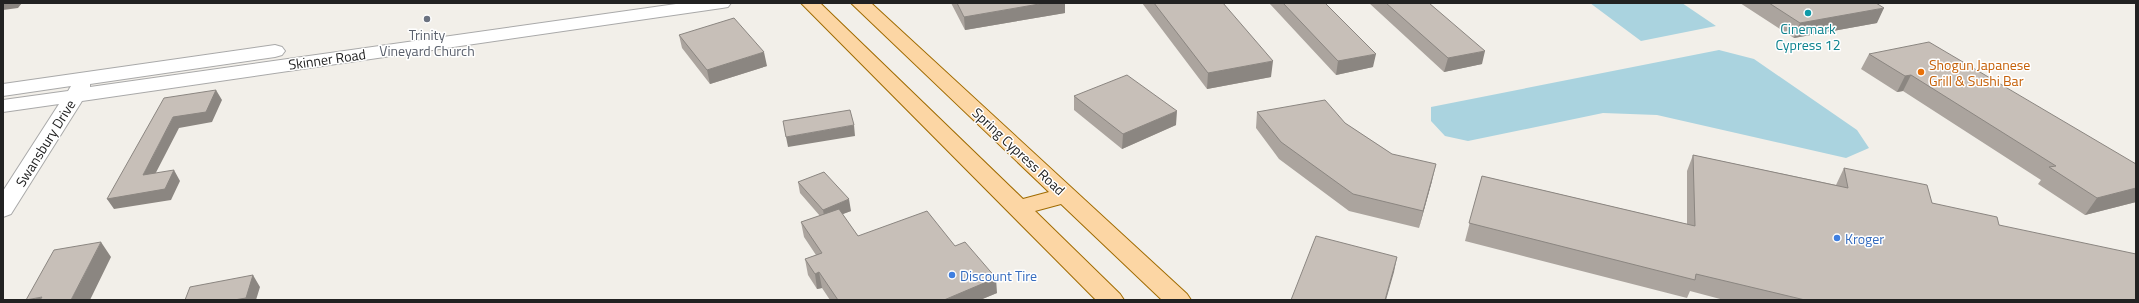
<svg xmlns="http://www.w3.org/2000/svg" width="2139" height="303" viewBox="0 0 2139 303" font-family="'Titillium Web',sans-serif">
<rect width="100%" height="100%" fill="#f2efe9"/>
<path fill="#aad3df" d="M1590 3H1682L1716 26 1641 41Z
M1719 50 1754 59 1857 130 1869 148 1846 158 1657 115 1603 113 1468 141 1445 136 1431 121V107Z"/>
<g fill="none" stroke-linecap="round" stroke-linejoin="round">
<defs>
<path id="minor" d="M683 3H731L728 7 722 8 82 101 11 214 3 217V191L59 104 3 112V100L68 91 71 86 3 96V84L275 45 282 47 285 51 282 55 275 57 90 84V87Z"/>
<path id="major" d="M801 3H820L1023 199 1049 192 851 3H871L1187 294 1191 300H1162L1061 204 1035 211 1120 294 1124 300H1096Z"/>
</defs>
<use href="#minor" stroke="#a9a9a9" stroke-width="2"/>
<use href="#major" stroke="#a06b00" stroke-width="2"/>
<use href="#minor" fill="#fff" fill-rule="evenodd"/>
<use href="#major" fill="#fcd6a4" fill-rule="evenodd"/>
</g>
<path fill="#aba49e" d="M951 3H1065V13L965 30Z
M1142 3H1223L1271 77 1207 89Z
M1269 3H1325L1373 67 1336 75Z
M1369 3H1429L1482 64 1444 72Z
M1740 3H1876L1877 23 1794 38Z
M679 35 767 66 710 84 682 48Z
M1869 54 2136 164V202L2085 215 2038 184 2041 180 1903 91 1897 92 1861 69Z
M1074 96 1176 125 1122 149 1074 110Z
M1257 112 1345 123 1432 181 1419 228 1349 211 1279 159 1256 128Z
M1693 155 1836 185 1844 168 1932 203 1999 225 2136 300H1724L1690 291 1687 298 1465 241 1482 176 1687 224V171Z
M798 182 851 211 842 214 858 236 955 246 997 293 980 300H830L822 288 817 289 808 275 805 259 816 255 804 237 801 222 820 216 800 193Z"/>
<path fill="#8b8681" d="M3 3H22L18 8 3 10Z
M1045 3H1065V13L965 30 964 17Z
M1884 8 1877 23 1794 38 1800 23Z
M1485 51 1482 64 1444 72 1448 58Z
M764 52 767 66 710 84 707 70Z
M1376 54 1373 67 1336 75 1338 61Z
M1273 61 1271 77 1207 89 1208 73Z
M1911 75 1903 91 1897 92 1905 76Z
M216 90 222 100 212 122 179 128 149 186 143 175 173 117Z
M1177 111 1176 125 1122 149 1123 134Z
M854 125 855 136 788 147 786 137Z
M1436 164 1432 181 1419 228 1423 211Z
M174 170 180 181 171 200 114 209 107 199Z
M2136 188V202L2085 215 2097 198Z
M849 199 851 211 825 221 823 210Z
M101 242 111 257 90 300H71Z
M1397 257 1394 272 1386 300H1385Z
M819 272 822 288 817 289 815 274Z
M253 275 260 287 256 300H234Z
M996 278 997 293 980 300H944Z
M42 297 44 300H26Z"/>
<path fill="#c7bfb8" stroke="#8b8681" d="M957 3H1045L964 17Z
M1154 3H1223L1273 61 1208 73Z
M1283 3H1325L1376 54 1338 61Z
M1386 3H1429L1485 51 1448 58Z
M1769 3H1876L1884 8 1800 23Z
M734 18 764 52 707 70 679 35Z
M1929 42 2136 164V188L2097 198 2049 167 2056 166 1911 75 1905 76 1869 54Z
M1127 75 1177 111 1123 134 1074 96Z
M216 90 206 112 173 117 143 175 174 170 165 189 107 199 164 98Z
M1325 100 1345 123 1392 154 1436 164 1423 211 1353 194 1281 142 1257 112Z
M850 110 854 125 786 137 783 121Z
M1693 155 1848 188 1844 168 1927 185 1932 203 1997 217 1999 225 2136 254V300H1805L1696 274 1695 280 1469 223 1482 176 1695 226Z
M824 172 849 199 823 210 798 182Z
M839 209 858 236 927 211 955 246 965 242 996 278 944 300H838L819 272 815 274 805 259 822 253 801 222Z
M1316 236 1397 257 1385 300H1291Z
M101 242 71 300H40L42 297 26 300 54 250Z
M253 275 246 298 234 300H185L190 287Z"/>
<circle fill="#0f9aa8" stroke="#fff" stroke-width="1.5" cx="1808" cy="13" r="4"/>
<circle fill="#6b7280" stroke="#fff" stroke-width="1.5" cx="427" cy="19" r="4"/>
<circle fill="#e8710a" stroke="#fff" stroke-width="1.5" cx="1921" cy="72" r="4"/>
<g fill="#3f7fe0" stroke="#fff" stroke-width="1.5">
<circle cx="1837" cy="238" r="4"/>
<circle cx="952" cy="275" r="4"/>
</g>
<g text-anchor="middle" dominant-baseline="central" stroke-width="3" stroke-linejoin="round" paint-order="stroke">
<g font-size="14" fill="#0d838f" stroke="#fff">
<text x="1808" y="28">Cinemark<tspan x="1808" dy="16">Cypress 12</tspan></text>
</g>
<g font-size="14" fill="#5b616d" stroke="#fff">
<text x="427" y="34">Trinity<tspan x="427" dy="16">Vineyard Church</tspan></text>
</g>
<g font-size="14" fill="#222" stroke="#fff">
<text transform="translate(327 59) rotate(-8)">Skinner Road</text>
<text transform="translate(45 143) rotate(-58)">Swansbury Drive</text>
<text transform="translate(1019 151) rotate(43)">Spring Cypress Road</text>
</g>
<g font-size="14" fill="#c56008" stroke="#fff" text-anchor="start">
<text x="1929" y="64">Shogun Japanese<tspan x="1929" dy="16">Grill &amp; Sushi Bar</tspan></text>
</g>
<g font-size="14" fill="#366cbe" stroke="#fff" text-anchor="start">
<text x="1845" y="238">Kroger</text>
<text x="960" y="275">Discount Tire</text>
</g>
</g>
<rect width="2139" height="303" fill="none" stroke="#222222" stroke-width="8"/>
</svg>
